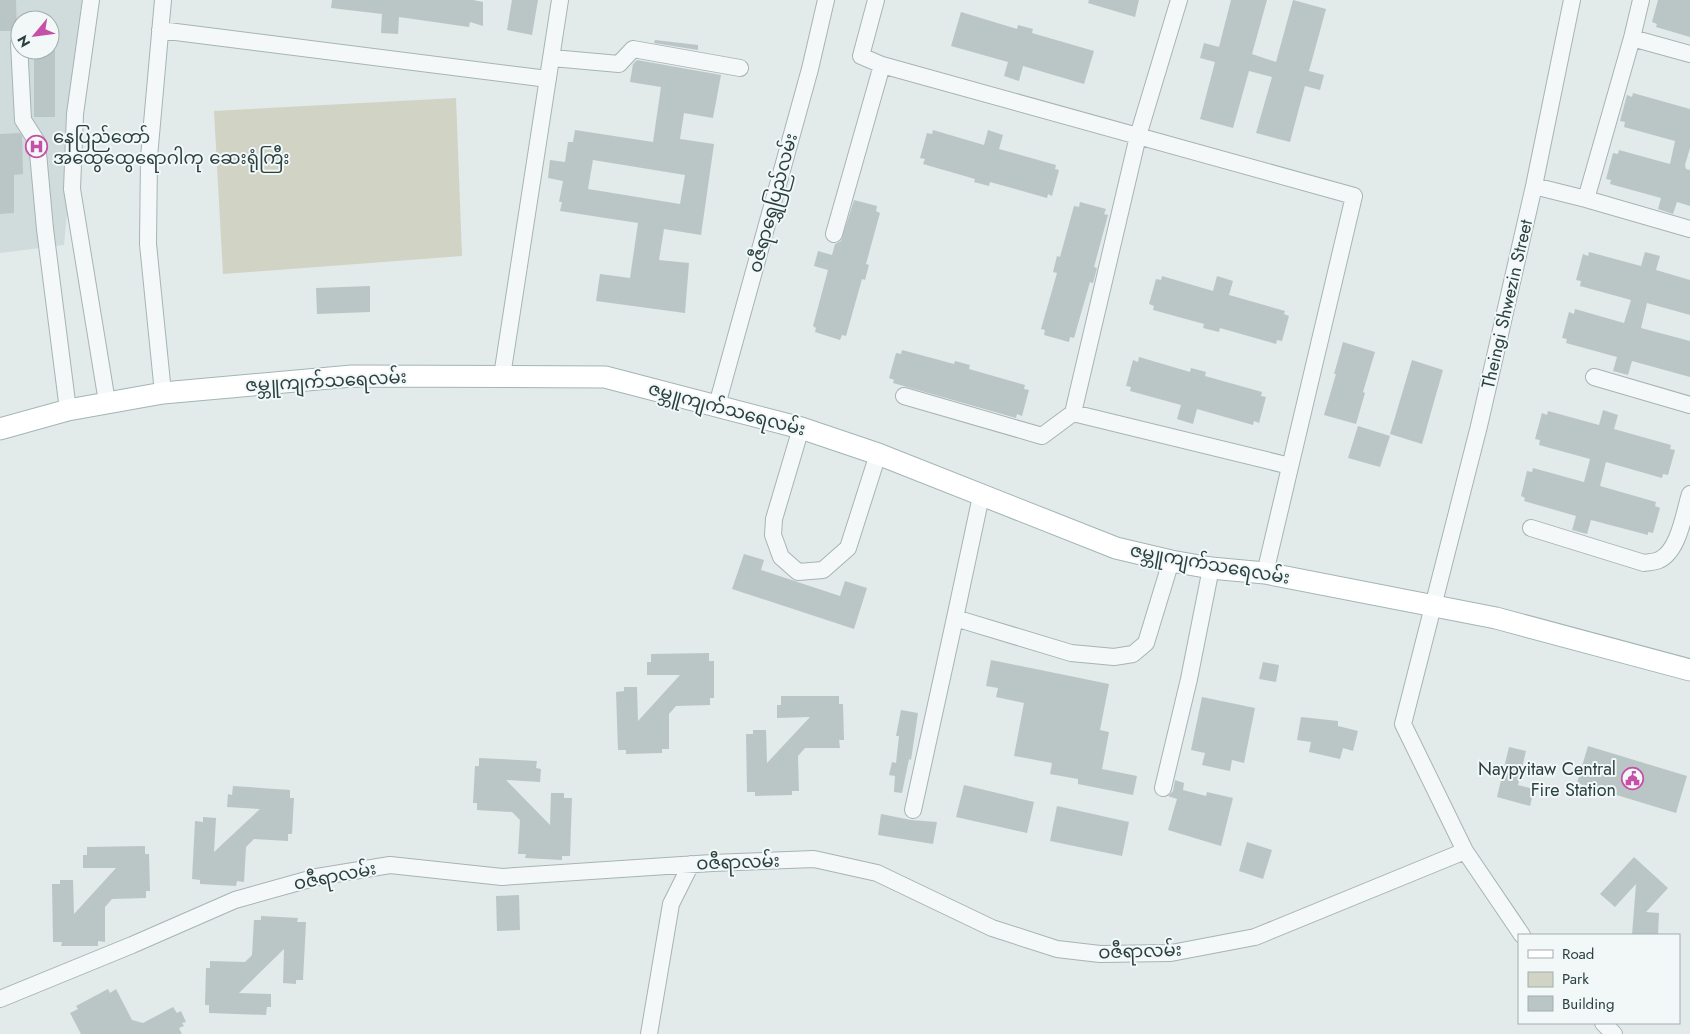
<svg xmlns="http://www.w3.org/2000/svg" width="1690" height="1034" viewBox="0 0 1690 1034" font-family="Jost,'Noto Sans Myanmar',sans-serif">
<rect width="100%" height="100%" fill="#e2eaea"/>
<path fill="#d0dbdb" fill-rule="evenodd" d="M0 0H87L64 245 0 253ZM20 20H50V50H20Z"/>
<path fill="#d1d3c4" d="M456 98 462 256 223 274 214 111Z"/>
<path fill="#bac6c6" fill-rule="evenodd" d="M0 0H16L17 31H0Z
M332 0H473L483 2V26L470 22 469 27 399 17 398 34 381 33 382 14 331 8Z
M512 0H538L532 35 507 30Z
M1089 0H1139L1135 17 1088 3Z
M1231 0H1267L1252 54 1276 62 1293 0 1326 9 1309 71 1324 75 1320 90 1305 86 1290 142 1256 133 1272 77 1249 71 1233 128 1200 119 1215 62 1200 58 1204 43 1219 47Z
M1658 0H1690V37L1656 27 1657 24 1652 22Z
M961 12 1017 29 1018 25 1033 29 1032 33 1094 51 1084 84 1023 66 1019 81 1004 76 1008 62 951 46Z
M655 40 698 45V50L654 43Z
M34 50H55V117H34Z
M637 60 721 75 713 118 684 113 680 139 714 144 701 235 664 229 659 260 689 263 685 313 596 301 600 274 630 278 638 223 560 211 562 202H559L563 181 548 178 550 160 565 162 568 142H573L575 130 653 142 661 87 630 82 633 64ZM593 160 685 175 680 204 588 189Z
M1633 93 1690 109V148L1685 165 1686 169 1690 170V206L1677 202 1673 214 1658 209 1661 198 1610 184 1611 180 1606 179 1613 153 1618 154 1619 150 1670 164 1675 141 1624 127 1625 122 1620 121 1627 95 1632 97Z
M933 130 984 145 988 130 1003 135 999 149 1056 165 1055 169 1059 170 1052 196 1048 194 1047 198 990 182 989 186 974 182 975 179 923 164 925 159 920 158 927 133 932 134Z
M20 133 22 136 23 174 14 175V213L0 214V134Z
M854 200 877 206 876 211 880 213 866 264 869 265 865 280 862 279 846 336 842 335 840 340 815 332 816 328 813 326 828 270 814 266 818 251 832 255 835 244 841 241Z
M1080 202 1106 209 1104 214 1108 215 1094 267 1097 268 1093 283 1090 282 1074 338 1070 337 1069 342 1044 335 1045 330 1041 329 1057 273 1053 272 1057 256 1060 257 1074 206 1079 207Z
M1589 252 1641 266 1645 252 1660 256 1656 270 1690 280V315L1647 303 1641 328 1690 341V377L1632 361 1628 375 1613 371 1617 357 1566 343 1567 339 1562 338 1569 312 1574 314 1575 309 1624 323 1631 300 1580 286 1581 281 1576 280 1583 254 1588 256Z
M1162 276 1213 291 1217 276 1233 281 1229 295 1285 311 1284 314 1289 316 1282 341 1277 340 1276 344 1220 328 1219 332 1203 328 1204 324 1153 310 1154 306 1149 304 1156 279 1161 280Z
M370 286V312L317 314 316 288Z
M1343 342 1375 352 1363 392 1365 393 1356 424 1324 415 1336 374H1334Z
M902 350 954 364 955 361 970 365 969 369 1025 385 1024 389 1029 390 1022 416 1017 414 1016 418 893 383 894 380 889 378 896 353 901 354Z
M1139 357 1190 372 1191 368 1206 372 1205 376 1262 392 1261 396 1266 397 1259 423 1254 421 1253 425 1197 409 1193 424 1177 419 1181 405 1130 391 1131 387 1126 386 1133 360 1138 362Z
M1412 360 1443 370 1422 444 1390 434Z
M1603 410 1618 415 1614 429 1671 445 1670 449 1675 450 1668 475 1663 474 1662 478 1606 462 1600 486 1656 502 1655 506 1660 508 1653 533 1648 532V535L1591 520 1587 534 1572 530 1576 516 1524 501 1525 498 1521 496 1527 471 1532 472 1533 468 1584 482 1590 459 1539 445 1540 440 1535 439 1542 413 1547 415 1548 411 1599 425Z
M1358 426 1390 436 1380 467 1348 458Z
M744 554 764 560 761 570 840 596 845 581 867 588 854 629 732 589Z
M709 653V661H714V698H710V705L676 706 669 714V749H662V753L626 754V750H618L616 692 624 691V687H637L638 721 680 675H647V662H651V654Z
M991 660 1109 684 1100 730 1109 732 1102 769 1137 776 1133 795 1078 784V779L1050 774 1052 763 1014 756 1024 703 996 697 998 688 986 686Z
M1263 662 1279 665 1276 682 1259 679Z
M781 696H839V704H843L844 740H839L840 748H805L798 756 799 791H792V795L755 796V792H747L746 734H753V730H766L767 763 810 717 777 718V705H781Z
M1202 697 1255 708 1244 763 1232 760 1230 771 1202 765 1205 753 1191 750Z
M901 710 918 713 911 760 909 759 902 793 894 792 895 776 889 775 892 762 896 763 899 736H896Z
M1301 717 1338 721V726L1358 731 1353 751 1343 748 1340 759 1309 752 1311 742 1297 740Z
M1588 746 1687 776 1676 813 1577 783Z
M1509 747 1526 751 1518 785 1534 789 1530 806 1497 797Z
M479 758 537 761 536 768 541 769 540 782 506 780 550 825 551 793H564V798H572L570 856H562V860L525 858 526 854H518L520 820 512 812 477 810V803H473L475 766H479Z
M1175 780 1184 783 1183 790 1206 796 1207 792 1233 798 1221 846 1168 830 1177 799 1168 796 1173 791Z
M964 785 1034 802 1027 833 956 817Z
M233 786 290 790V798H294L292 834H288V841L254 839 246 847 244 882 237 881 236 886 200 884V880L192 879 195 821 203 822V817L216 818 214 852 260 809 227 807 228 794 232 795Z
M1057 806 1129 822 1122 856 1050 841Z
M881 814 911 820 937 822 933 844 878 835Z
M1247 842 1272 850 1263 879 1239 871Z
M145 846V854H149L150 891H146V898L112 899 105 907V942L98 941V946H61L62 942H53L52 884H60V880H73L74 914 116 868H83V855H87V847Z
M1634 857 1668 888 1646 912 1659 913 1658 935H1632L1636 884 1615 907 1600 894Z
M519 895 520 930 497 931 496 896Z
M261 916 298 918 297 922H306L303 980H296V984L283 983 284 949 239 993 271 994V1007H267L266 1015 209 1013V1005H205L206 968H210V961L245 962 252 955 254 920H261Z
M108 989 110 993 116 989 132 1020 143 1023 173 1007 177 1013 181 1011 186 1022 182 1023 184 1026 179 1028 182 1034H81L70 1013 78 1009 76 1006Z"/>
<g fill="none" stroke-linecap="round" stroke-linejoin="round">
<defs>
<path id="minor" d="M91 0 75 114 72 189 107 402
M876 0 861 56 882 65 1354 196 1265 573
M160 30 548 79
M1632 38 1641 0
M19 43 23 120 37 142 45 229 68 410
M1690 54 1632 38 1586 199 1690 229
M552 58 619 64 633 49 740 68
M1534 186 1586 199
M834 234 882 65
M502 376 560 0
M1594 377 1690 405
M163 393 148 244 149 157 163 0
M904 396 1042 436 1073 413 1290 466
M717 405 810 69 826 0
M1073 413 1138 136 1179 0
M801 428 774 519 773 535 781 557 798 572 823 570 848 548 878 454
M1531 528 1644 563C1649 562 1655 562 1659 560 1679 551 1684 513 1690 494
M955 618 981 496
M1163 788 1189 679 1211 568
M913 810 955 618 1071 653 1114 657 1133 654 1146 643 1171 561
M1522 935 1465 851 1403 724 1479 426 1534 186 1572 0
M0 999 132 945 235 900 317 877 390 865 502 877 712 863 814 859 877 873 992 928 1057 949 1100 954 1171 953 1255 937 1465 851
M1603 1023 1614 1034
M649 1034 671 904 691 864"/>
<path id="major" d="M0 429 68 410 163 393 352 376 605 377 801 428 878 454 1116 548 1171 561 1211 568 1265 573 1496 618 1690 670"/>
</defs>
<use href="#minor" stroke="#a7b4b4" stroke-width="18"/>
<use href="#major" stroke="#a2b5b5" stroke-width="23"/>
<use href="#minor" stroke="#f5f8f8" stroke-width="16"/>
<use href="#major" stroke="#fff" stroke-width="21"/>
</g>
<defs>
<symbol id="hospital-ring" viewBox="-11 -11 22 22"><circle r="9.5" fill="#f2f7f7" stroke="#c650a8" stroke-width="1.5"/><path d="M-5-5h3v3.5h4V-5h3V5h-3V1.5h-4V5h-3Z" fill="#c650a8"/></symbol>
<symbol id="civic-ring" viewBox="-11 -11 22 22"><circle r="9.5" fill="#f2f7f7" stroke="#c650a8" stroke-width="1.5"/><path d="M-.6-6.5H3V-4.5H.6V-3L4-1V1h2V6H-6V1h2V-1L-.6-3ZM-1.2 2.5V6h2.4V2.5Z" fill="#c650a8"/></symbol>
</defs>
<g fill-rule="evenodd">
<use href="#hospital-ring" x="24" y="134" width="25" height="25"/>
<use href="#civic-ring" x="1620" y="766" width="25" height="25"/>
</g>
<g text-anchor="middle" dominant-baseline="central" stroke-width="4" stroke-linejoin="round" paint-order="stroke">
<g font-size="18" fill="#2b4041" stroke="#f2f7f7" text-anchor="start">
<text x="53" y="137">နေပြည်တော်<tspan x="53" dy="21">အထွေထွေရောဂါကု ဆေးရုံကြီး</tspan></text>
<text x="1616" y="769" text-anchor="end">Naypyitaw Central<tspan x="1616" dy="21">Fire Station</tspan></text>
</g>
<g font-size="18" fill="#2b4041" stroke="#f2f7f7">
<text transform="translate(773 203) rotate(-75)">ဝဇီရာရွှေပြည်လမ်း</text>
<text transform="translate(1507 304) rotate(-77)">Theingi Shwezin Street</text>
<text transform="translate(326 381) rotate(-3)">ဇမ္ဘူကျက်သရေလမ်း</text>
<text transform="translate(727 409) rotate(15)">ဇမ္ဘူကျက်သရေလမ်း</text>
<text transform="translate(1210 564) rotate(10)">ဇမ္ဘူကျက်သရေလမ်း</text>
<text transform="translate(738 862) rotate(-2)">ဝဇီရာလမ်း</text>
<text transform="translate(335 876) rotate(-11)">ဝဇီရာလမ်း</text>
<text transform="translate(1140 951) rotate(-2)">ဝဇီရာလမ်း</text>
</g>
</g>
<rect x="1518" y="934" width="162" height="90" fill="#f2f7f7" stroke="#a2aeae"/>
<rect x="1528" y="950" width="25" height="8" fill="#ffffff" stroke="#a2aeae"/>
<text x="1562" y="959" font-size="15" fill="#2b4041">Road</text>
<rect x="1528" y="972" width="25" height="15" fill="#d1d3c4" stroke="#a2aeae"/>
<text x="1562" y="984" font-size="15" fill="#2b4041">Park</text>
<rect x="1528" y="996" width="25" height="15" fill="#bac6c6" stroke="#a2aeae"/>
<text x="1562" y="1009" font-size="15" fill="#2b4041">Building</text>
<g transform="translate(35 35) rotate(241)"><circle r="24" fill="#f2f7f7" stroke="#a2aeae"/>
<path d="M0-4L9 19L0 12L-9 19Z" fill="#c650a8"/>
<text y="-8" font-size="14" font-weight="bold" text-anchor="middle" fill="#2b4041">N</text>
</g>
</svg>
